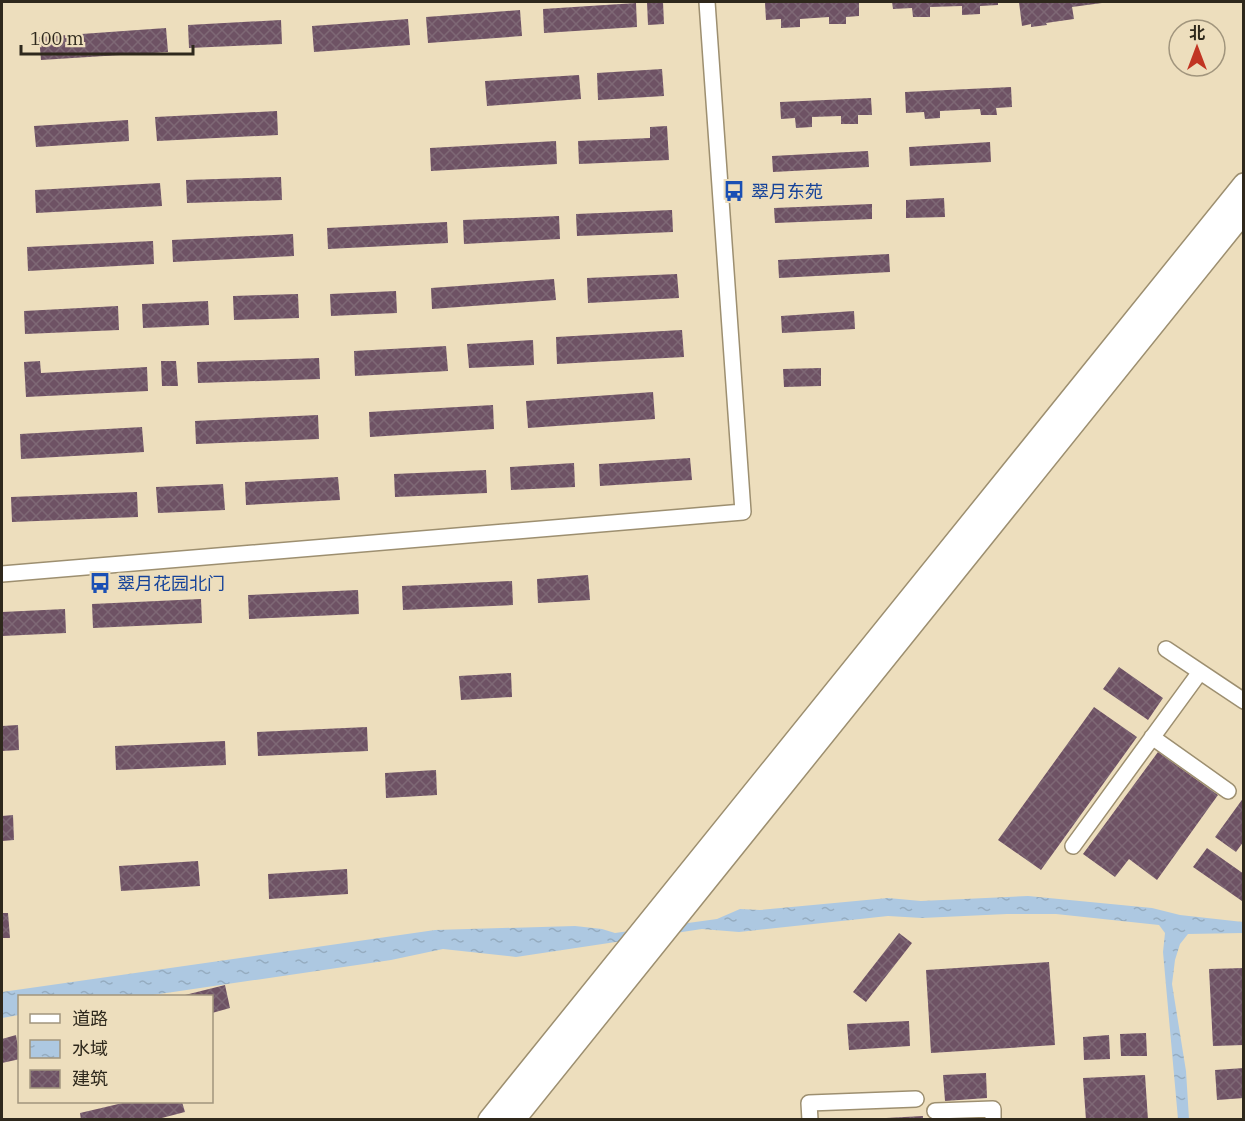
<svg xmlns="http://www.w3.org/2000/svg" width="1245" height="1121" viewBox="0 0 1245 1121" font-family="'IBM Plex Serif','Noto Sans SC',serif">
<defs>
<pattern id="water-ripples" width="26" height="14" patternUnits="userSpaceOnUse" patternTransform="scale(1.5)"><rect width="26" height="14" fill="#adc8e1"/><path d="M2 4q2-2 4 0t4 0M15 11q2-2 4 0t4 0" fill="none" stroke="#95acc0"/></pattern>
<pattern id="building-cross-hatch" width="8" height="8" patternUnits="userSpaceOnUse" patternTransform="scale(1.5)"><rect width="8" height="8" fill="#6e5264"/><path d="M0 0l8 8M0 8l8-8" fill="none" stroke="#7e6875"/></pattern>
</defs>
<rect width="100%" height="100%" fill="#eddebd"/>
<path fill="url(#water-ripples)" d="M1028 896 1152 908 1180 915 1243 922V933L1188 934 1180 944 1175 960 1172 984 1186 1071 1189 1119H1178L1163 952 1165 933 1159 925 1056 914H1007L922 918 888 916 739 932 702 929 516 957 443 949 391 960 146 996H20L19 1015 2 1018V992L435 930 575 926 602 929 615 933 717 919 740 909 760 910 888 898 921 901Z"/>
<path fill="url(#building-cross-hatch)" d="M647 2H663L664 24 648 25Z
M809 2H859V16L846 17V24H829V17L800 19V27L781 28V19L766 20 765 3Z
M892 2H998V5L980 6V14L962 15V6L930 7V17H913L912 8 893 9Z
M1019 2H1101L1102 3 1072 7 1074 19 1046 23 1047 25 1031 27V24L1022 26Z
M636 3 637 27 544 33 543 9Z
M520 10 522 36 428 43 426 17Z
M408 19 410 45 314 52 312 26Z
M281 20 282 44 189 48 188 25Z
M166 28 168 52 41 60 39 37Z
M662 69 664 96 598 100 597 73Z
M579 75 581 99 487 106 485 81Z
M1011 87 1012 107 996 108 997 115H981L980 109 940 111V118L925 119 924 112 906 113 905 92Z
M871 98 872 115H858V124H841V116L812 117V127L796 128 795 118 781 119 780 102Z
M277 111 278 135 157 141 155 117Z
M128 120 129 141 36 147 34 126Z
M667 126 669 160 579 164 578 141 650 138V127Z
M556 141 557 164 431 171 430 148Z
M990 142 991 162 910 166 909 147Z
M868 151 869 167 773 172 772 156Z
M281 177 282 200 187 203 186 180Z
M160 183 162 206 36 213 35 190Z
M944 198 945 217 906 218V200Z
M872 204V219L775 223 774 208Z
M672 210 673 232 577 236 576 214Z
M559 216 560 239 464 244 463 220Z
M447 222 448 243 328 249 327 228Z
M293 234 294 256 173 262 172 240Z
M153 241 154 264 28 271 27 247Z
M889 254 890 272 779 278 778 260Z
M677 274 679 298 588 303 587 278Z
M554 279 556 300 432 309 431 288Z
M396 291 397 313 331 316 330 294Z
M298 294 299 318 234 320 233 296Z
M208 301 209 325 143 328 142 304Z
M118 306 119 330 25 334 24 311Z
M854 311 855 329 782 333 781 316Z
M682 330 684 357 557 364 556 337Z
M533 340 534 365 469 368 467 344Z
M446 346 448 371 355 376 354 351Z
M319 358 320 379 198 383 197 362Z
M40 361 41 373 147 367 148 391 26 397 24 362Z
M161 361H176L178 386H162Z
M821 368V386L784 387 783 369Z
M653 392 655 419 528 428 526 401Z
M493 405 494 429 370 437 369 412Z
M318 415 319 439 196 444 195 421Z
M142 427 144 452 21 459 20 434Z
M690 458 692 480 600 486 599 464Z
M574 463 575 487 511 490 510 467Z
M486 470 487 493 395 497 394 474Z
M338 477 340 500 246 505 245 482Z
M223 484 225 510 158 513 156 487Z
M137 492 138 517 12 522 11 497Z
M588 575 590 600 538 603 537 579Z
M512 581 513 605 403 610 402 586Z
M358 590 359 614 249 619 248 595Z
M201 599 202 623 93 628 92 604Z
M65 609 66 633 2 636V612Z
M1119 667 1163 698 1148 720 1103 689Z
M511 673 512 697 461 700 459 676Z
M1094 707 1137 737 1041 870 998 840Z
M18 725 19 750 2 751V726Z
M367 727 368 751 258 756 257 732Z
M225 741 226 765 116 770 115 746Z
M1158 752 1218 795 1157 880 1129 859 1115 877 1083 854Z
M436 770 437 795 386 798 385 773Z
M1244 797V841L1236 852 1215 837Z
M13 815 14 840 2 841V816Z
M1207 848 1244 874V899L1242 901 1193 867Z
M198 861 200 886 121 891 119 866Z
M347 869 348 894 269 899 268 874Z
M2 913H8L10 938H2Z
M899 933 912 943 866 1002 853 992Z
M1049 962 1055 1045 931 1053 926 970Z
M1244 968V1045L1213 1046 1209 969Z
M225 985 230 1008 212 1013V996H181Z
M909 1021 910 1046 849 1050 847 1024Z
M1146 1033 1147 1056H1121L1120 1034Z
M16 1035 20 1059 2 1063V1039Z
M1109 1035 1110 1059 1084 1060 1083 1037Z
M1244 1068V1098L1217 1100 1215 1070Z
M986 1073 987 1098 945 1101 943 1075Z
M1145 1075 1148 1120H1086L1083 1078Z
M127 1102H182L185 1112 154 1120H81L80 1113Z
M923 1116V1120H886V1118Z"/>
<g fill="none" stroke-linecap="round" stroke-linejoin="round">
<defs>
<path id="minor" d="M2 574 743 512 707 2
M1166 649 1244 701
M1152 737 1228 791
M1073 846 1200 672
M935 1111 993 1109V1120
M810 1120 809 1103 916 1099"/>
<path id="highway" d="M489 1120 1244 184
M514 1120 1244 212"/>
</defs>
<use href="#minor" stroke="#9d8f70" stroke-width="18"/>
<use href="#highway" stroke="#9d8f70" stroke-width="24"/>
<use href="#minor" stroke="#fff" stroke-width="15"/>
<use href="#highway" stroke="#fff" stroke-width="21"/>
</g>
<defs>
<symbol id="bus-bare" viewBox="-9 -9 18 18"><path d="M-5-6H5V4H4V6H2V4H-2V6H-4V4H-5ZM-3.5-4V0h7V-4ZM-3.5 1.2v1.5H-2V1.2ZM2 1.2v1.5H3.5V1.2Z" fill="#1a4fb4" stroke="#eddebd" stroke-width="2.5" paint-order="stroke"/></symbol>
</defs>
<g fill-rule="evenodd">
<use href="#bus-bare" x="719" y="176" width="30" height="30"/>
<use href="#bus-bare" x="85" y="568" width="30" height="30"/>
</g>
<g text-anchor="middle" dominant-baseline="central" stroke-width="6" stroke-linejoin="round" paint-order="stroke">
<g font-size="18" fill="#164399" stroke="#eddebd" text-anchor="start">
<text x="751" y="191">翠月东苑</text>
<text x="117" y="583">翠月花园北门</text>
</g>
</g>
<rect width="1245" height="1121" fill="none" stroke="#2e281c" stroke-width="6"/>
<rect x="18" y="995" width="195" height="108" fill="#eddebd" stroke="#a1957d" stroke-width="1.5"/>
<rect x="30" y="1014" width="30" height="9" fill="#ffffff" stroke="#a1957d" stroke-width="1.5"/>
<text x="72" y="1025" font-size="18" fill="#2e281c">道路</text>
<rect x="30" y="1040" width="30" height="18" fill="url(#water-ripples)" stroke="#a1957d" stroke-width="1.5"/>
<text x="72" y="1055" font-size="18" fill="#2e281c">水域</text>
<rect x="30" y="1070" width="30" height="18" fill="url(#building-cross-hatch)" stroke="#a1957d" stroke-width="1.5"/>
<text x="72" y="1085" font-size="18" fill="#2e281c">建筑</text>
<g transform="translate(1197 48)"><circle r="28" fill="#eddebd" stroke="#a1957d" stroke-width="1.5"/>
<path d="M0-4.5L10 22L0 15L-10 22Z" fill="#c13523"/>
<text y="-9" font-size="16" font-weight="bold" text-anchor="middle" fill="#2e281c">北</text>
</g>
<path d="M21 45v9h172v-9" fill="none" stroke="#2e281c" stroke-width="3"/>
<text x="30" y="45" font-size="18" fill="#2e281c" stroke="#eddebd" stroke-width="4.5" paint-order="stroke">100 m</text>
</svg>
